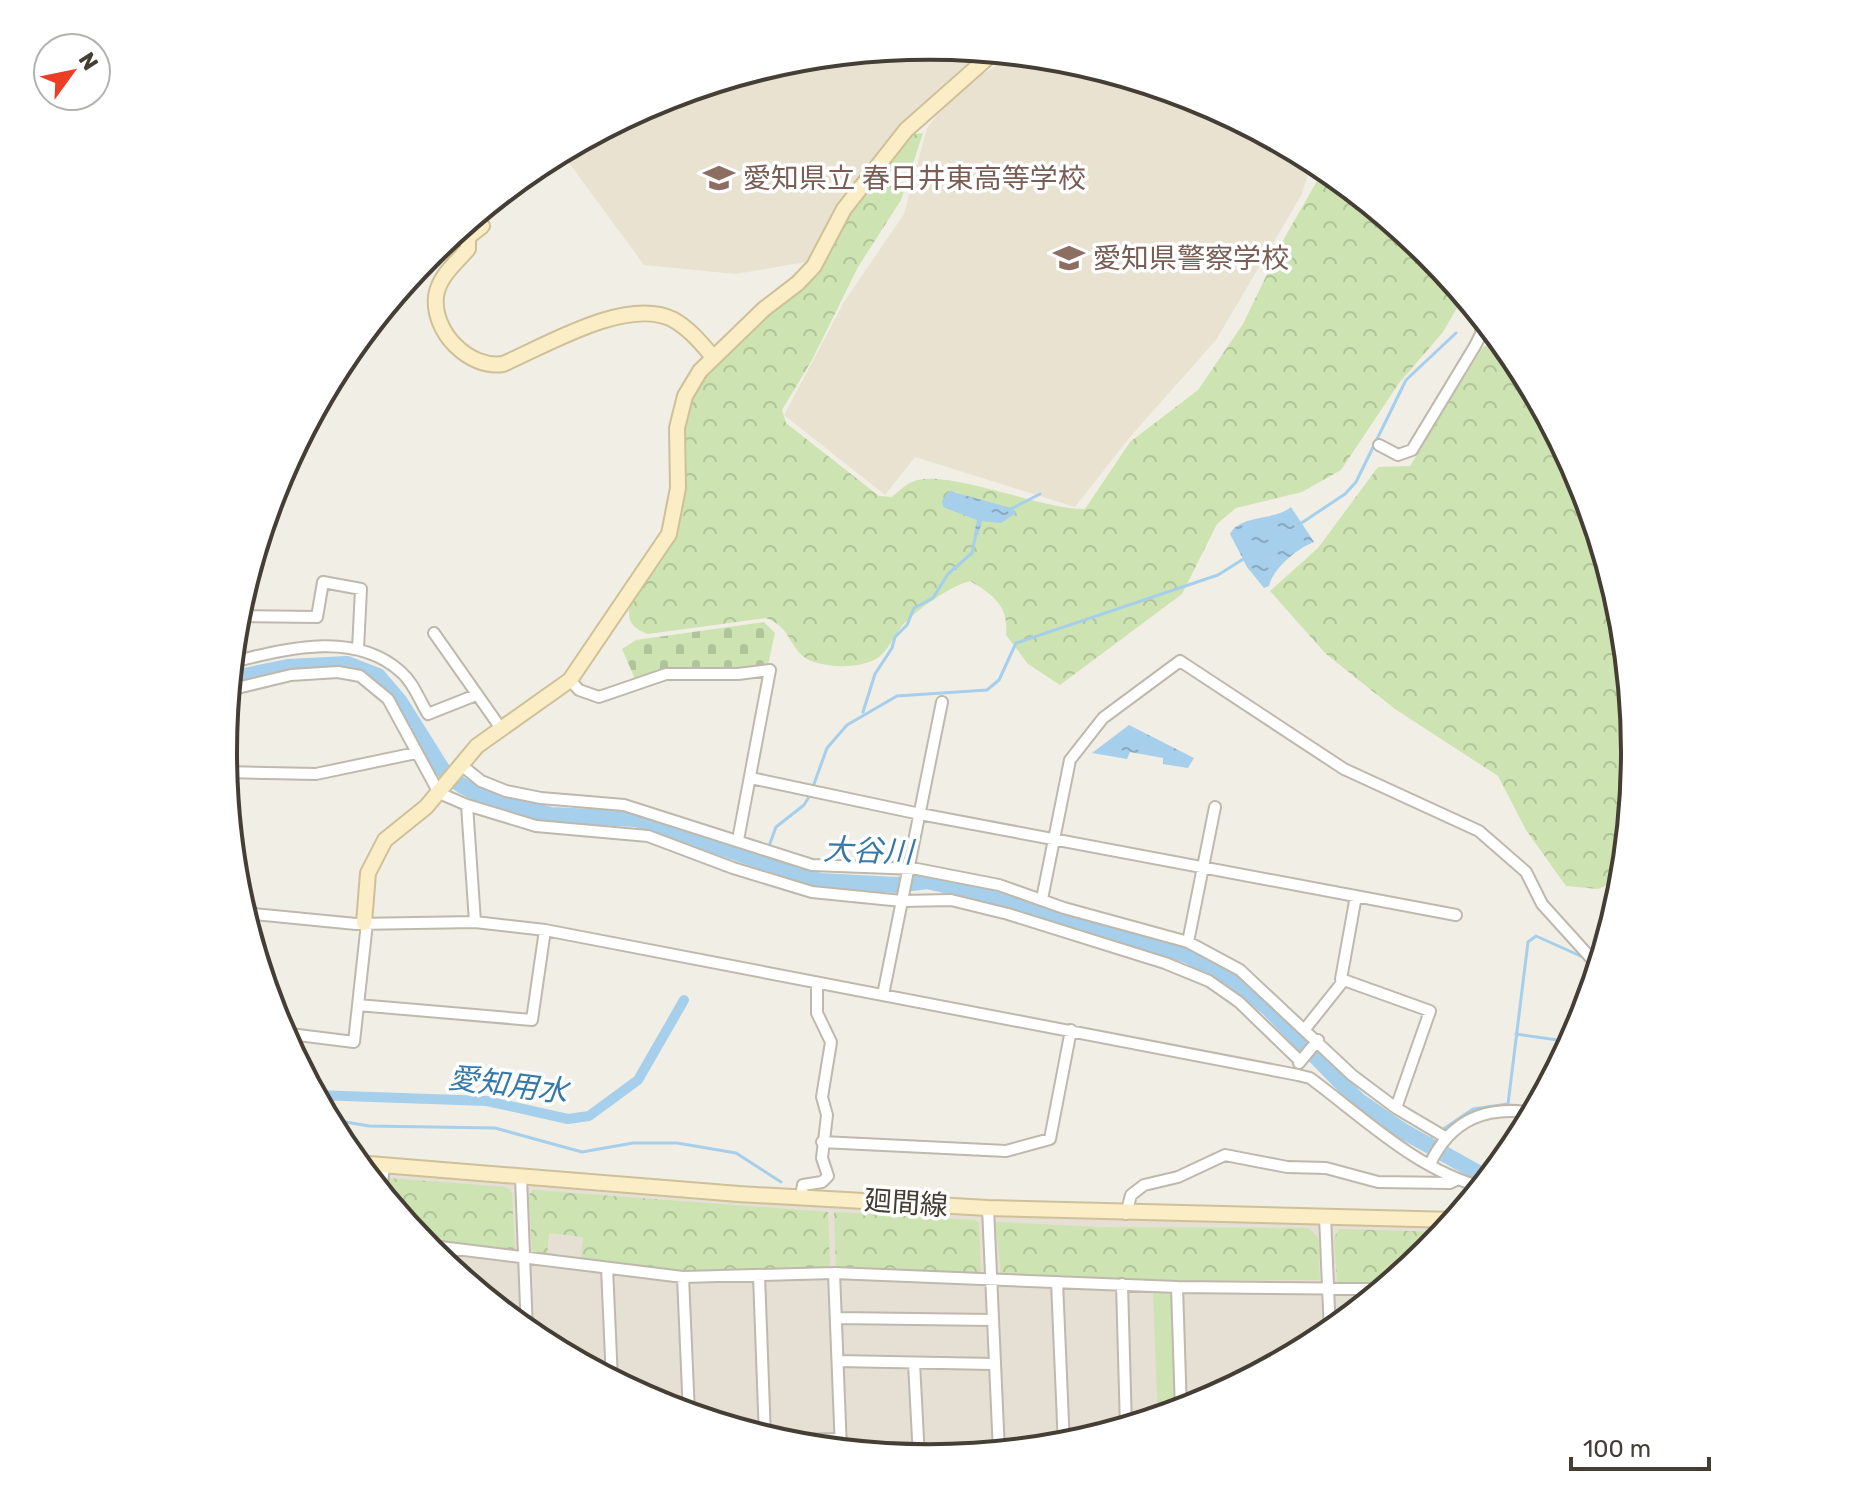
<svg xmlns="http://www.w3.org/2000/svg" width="1859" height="1505" viewBox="0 0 1859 1505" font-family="Rubik,'Noto Sans JP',sans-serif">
<defs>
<pattern id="forest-crowns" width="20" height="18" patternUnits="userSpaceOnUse" patternTransform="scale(2)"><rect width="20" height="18" fill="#cde3b1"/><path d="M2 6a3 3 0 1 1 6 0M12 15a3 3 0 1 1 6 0" fill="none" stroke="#b1c499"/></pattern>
<pattern id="cemetery-stones" width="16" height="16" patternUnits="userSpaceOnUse" patternTransform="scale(2)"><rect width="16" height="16" fill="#cde3b1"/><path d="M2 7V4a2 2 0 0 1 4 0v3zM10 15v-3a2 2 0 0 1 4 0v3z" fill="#b1c499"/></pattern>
<pattern id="water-ripples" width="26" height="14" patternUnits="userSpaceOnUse" patternTransform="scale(2)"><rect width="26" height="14" fill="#a5cfeb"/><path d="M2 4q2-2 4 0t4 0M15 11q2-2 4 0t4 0" fill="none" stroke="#88a9bf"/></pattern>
</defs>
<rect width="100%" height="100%" fill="#f1eee6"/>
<path fill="#e5dfd4" d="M362 1169 999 1217 1450 1227 1429 1252 1322 1340 1199 1405 1067 1446 929 1459 791 1445 659 1405 537 1340 430 1252Z"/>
<path fill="#eae2d0" d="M930 46 967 50 970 61 900 124 840 203 806 262 736 274 644 265 561 152 660 100 792 59Z
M1008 54 1068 60 1200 100 1312 160 1302 194 1216 340 1130 437 1075 507 915 457 885 495 784 415 844 302 904 214 927 128 959 87 993 68Z"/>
<path fill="#cde3b1" d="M1153 1291 1171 1295 1175 1413 1158 1418Z"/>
<path fill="url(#forest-crowns)" d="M923 133 901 200 858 267 812 360 782 410 786 423 879 496 892 497C898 492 905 485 912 482 944 467 1042 510 1085 509L1130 442 1198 390 1243 324 1285 237 1325 167 1429 253 1464 296 1443 332 1399 383 1341 470 1302 492 1236 508 1217 524 1182 594 1060 685 1028 664 1006 635C1009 607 994 595 970 581 952 585 916 610 903 625 895 634 887 653 876 659 859 668 832 668 814 662 788 653 794 628 766 618L648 634C635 629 628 624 629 609L678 531 683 431 694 390 759 321 818 275 843 224 908 135Z
M401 288 408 299 398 311 377 317Z
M1500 340 1517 360 1570 460 1576 483 1594 520 1623 615 1636 753 1624 878 1598 889 1566 886 1526 830 1498 776 1395 709 1326 654 1270 591 1318 548 1378 467 1410 466 1483 347Z
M388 1178 507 1187 512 1193 515 1253 420 1241 386 1198Z
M533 1190 828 1212 830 1269 681 1272 581 1261 583 1237 549 1233 547 1257 532 1255 529 1195Z
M834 1212 975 1220 979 1223 981 1272 978 1274 836 1268Z
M995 1222 1098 1227 1309 1228 1318 1238 1320 1280 1180 1281 1001 1274Z
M1339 1229 1446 1232 1429 1252 1392 1283 1337 1282 1334 1238Z"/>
<path fill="url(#cemetery-stones)" d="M764 622 775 633 768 665 738 671 685 669 636 681 622 649 636 640Z"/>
<path fill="url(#water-ripples)" d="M949 491 1011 508 1016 513 1001 523 982 521 978 535H974L977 520 943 507 942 501Z
M1291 507 1314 542C1298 548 1273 568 1269 586L1264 588 1247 567 1230 534C1240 514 1275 521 1291 507Z
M1129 725 1194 758 1188 768 1163 764V758L1130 752 1127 759 1092 753Z"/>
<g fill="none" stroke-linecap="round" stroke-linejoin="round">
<path stroke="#a5cfeb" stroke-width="3" d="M1009 510 1040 494
M1300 524 1345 494 1356 482 1406 380 1456 333
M863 712 875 674 892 648 895 637 907 625 914 608 933 598 948 574 972 553 976 533
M769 846 776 827 804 805 810 795 827 748 847 725 897 696 987 690 999 680 1016 643 1218 575 1245 558
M1516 1034 1572 1042
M328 1119 369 1126 495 1128 582 1152 633 1143H677L736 1153 781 1182
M1442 1130 1473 1109 1508 1104 1528 942 1536 936 1585 958
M1424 1143 1431 1138"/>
<path stroke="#a5cfeb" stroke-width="10" d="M316 1095 487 1101 568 1119 589 1116 638 1080 684 1000"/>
<path stroke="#a5cfeb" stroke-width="16" d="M230 679 288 667 347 664 378 676 400 702 442 769 461 785 489 799 551 815 636 819 820 881 897 885 927 881 1005 899 1072 924 1187 955 1235 981 1268 1008 1358 1100 1403 1131 1489 1179"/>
<defs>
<path id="street" d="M1379 445 1398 455 1412 450 1475 346 1481 334 1482 318
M236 616 317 617 323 582 361 589 358 649
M434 633 500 727
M232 662C286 649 355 630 401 672 414 683 419 700 428 714L476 695
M570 680 579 690 599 697 666 674H738L770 670 738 840
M229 690 291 675 338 672 360 676 388 699 439 793 467 805 536 826 648 836 733 868 812 892 902 901 951 900 1008 914 1165 963 1209 981 1239 1002 1299 1060
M460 764 481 781 506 791 541 798 624 805 812 865 917 869 999 885 1064 908 1188 942 1240 970 1352 1075 1396 1108 1445 1137
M225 772 316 774 416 753
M751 778 920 814 1456 915
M467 805 475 922
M1356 896 1341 979 1430 1011 1396 1108
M1042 899 1070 760 1103 718 1180 661 1344 769 1479 831 1526 872 1542 904 1599 967
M244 913 356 924 475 922 545 930 1298 1075 1310 1078C1364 1118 1417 1170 1482 1187
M1188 942 1215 807
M883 995 942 702
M358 1005 532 1020 545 930
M1305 1029 1344 980
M282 1033 354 1042 367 923
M1299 1063 1318 1040
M822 1142 1006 1151 1050 1139 1071 1030
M1430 1164C1451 1119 1487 1105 1534 1113
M521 1177 527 1332
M381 1193 384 1166
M801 1196 803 1185 822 1182 828 1176 822 1158 827 1115 822 1097 831 1042 817 1013V983
M988 1208 999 1452
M1126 1214 1131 1195 1144 1185 1178 1177 1225 1155 1287 1167 1326 1168 1378 1182 1450 1183 1456 1180
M1325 1216 1330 1333
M424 1245 683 1277 834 1273 1177 1287 1384 1289
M451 1249 452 1270
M607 1268 612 1380
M834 1273 841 1450
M759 1275 765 1437
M683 1277 689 1414
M1057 1282 1064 1446
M1122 1284 1126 1428
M1177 1287 1181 1411
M836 1318 992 1320
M838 1361 993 1364
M914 1363 919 1458
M773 1440 841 1439"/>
<path id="secondary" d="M482 226 468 237V249C456 263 439 276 436 296 432 332 469 369 503 364 547 345 626 297 672 319 689 328 701 343 713 357
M364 923 368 873 385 840 426 807 477 746 570 680 669 534 678 488 677 428 685 396 700 371 764 309 798 283 814 266 844 209 906 130 994 52
M357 1163 739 1194 988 1208 1455 1220"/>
</defs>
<use href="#street" stroke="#bfb8ac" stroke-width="14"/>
<use href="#secondary" stroke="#cec098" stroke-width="18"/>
<use href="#street" stroke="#fff" stroke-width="10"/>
<use href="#secondary" stroke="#fbedc6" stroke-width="14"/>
</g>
<defs>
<symbol id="school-bare" viewBox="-9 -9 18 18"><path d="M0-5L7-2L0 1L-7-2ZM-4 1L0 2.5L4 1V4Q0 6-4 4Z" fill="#8d6e63" stroke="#fff" stroke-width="2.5" paint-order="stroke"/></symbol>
</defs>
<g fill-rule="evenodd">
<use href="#school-bare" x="697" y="156" width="44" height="44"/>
<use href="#school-bare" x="1047" y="236" width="44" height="44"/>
</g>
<g text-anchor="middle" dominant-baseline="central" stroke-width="7" stroke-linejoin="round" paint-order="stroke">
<g font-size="28" fill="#785e54" stroke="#fff" text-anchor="start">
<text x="743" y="178">愛知県立 春日井東高等学校</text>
<text x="1093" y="258">愛知県警察学校</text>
</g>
<g font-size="28" fill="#443e35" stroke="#fff">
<text transform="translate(906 1203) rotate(4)">廻間線</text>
</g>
<g font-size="30" font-style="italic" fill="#3679a8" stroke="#fff">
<text transform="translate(868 851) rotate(2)">大谷川</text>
<text transform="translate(508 1085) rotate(7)">愛知用水</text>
</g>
</g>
<path d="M0 0H1859V1505H0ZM237 752a692 692 0 1 1 1384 0a692 692 0 1 1-1384 0Z" fill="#fff" fill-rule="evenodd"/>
<path fill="none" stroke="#443e35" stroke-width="4" d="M237 752a692 692 0 1 1 1384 0a692 692 0 1 1-1384 0Z"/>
<g transform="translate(72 72) rotate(57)"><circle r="38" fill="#ffffff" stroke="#b4b2ae" stroke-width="2"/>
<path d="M0-6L14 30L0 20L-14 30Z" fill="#eb3e23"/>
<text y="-12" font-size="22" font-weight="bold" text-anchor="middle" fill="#443e35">N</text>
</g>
<path d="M1571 1457v12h138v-12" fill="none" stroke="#443e35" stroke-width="4"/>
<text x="1583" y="1457" font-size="24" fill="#443e35" stroke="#ffffff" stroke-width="6" paint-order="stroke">100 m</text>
</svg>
